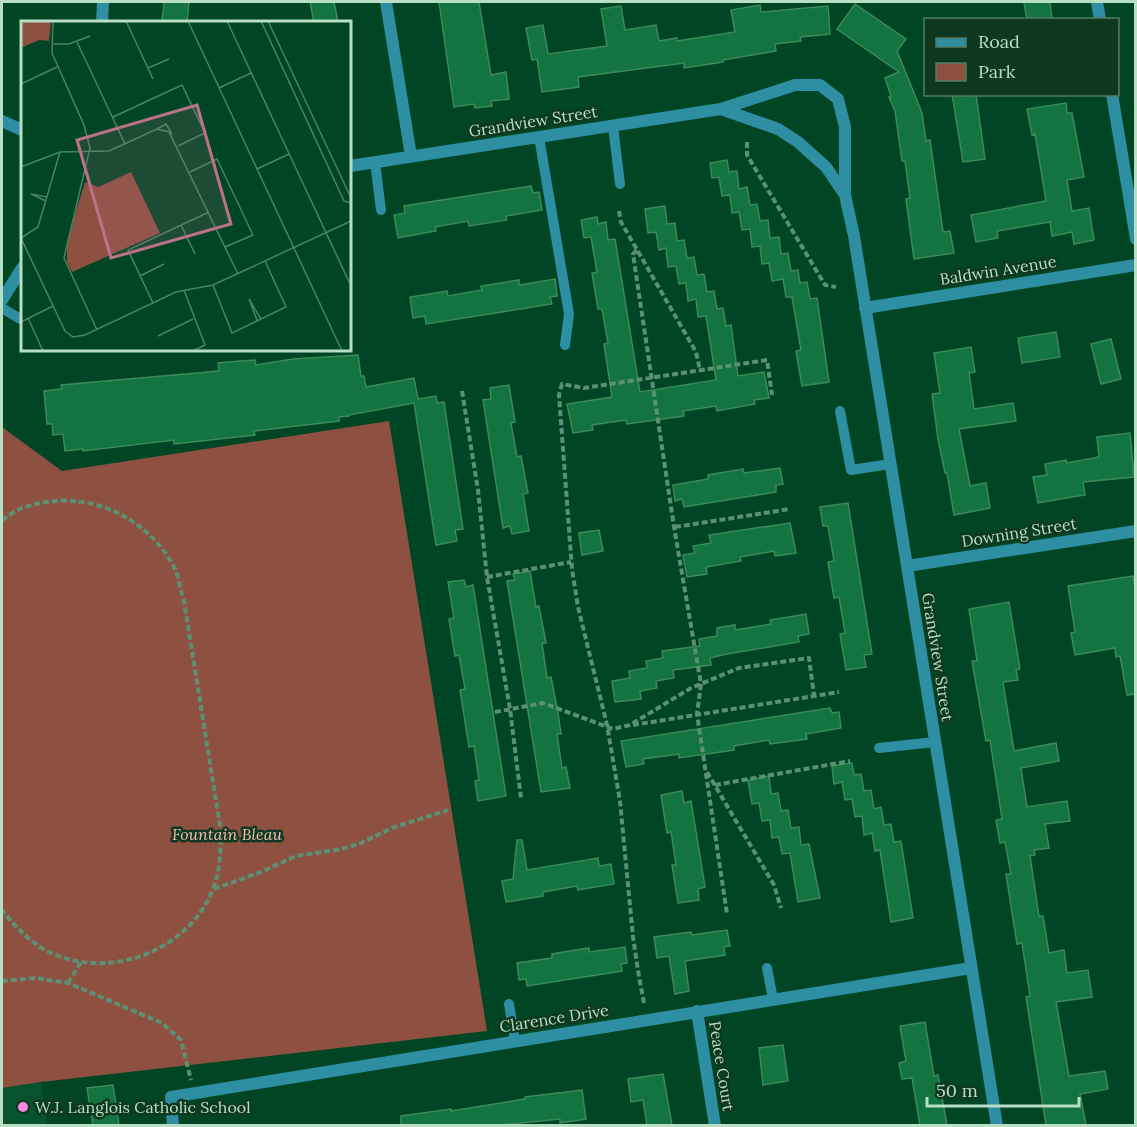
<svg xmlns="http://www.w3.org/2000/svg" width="1137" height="1127" viewBox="0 0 1137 1127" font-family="Lora,serif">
<rect width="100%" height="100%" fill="#014624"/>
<path fill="#07532d" d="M41 1082 47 1125 2 1126V1088Z"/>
<path fill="#8e5041" d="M389 421 487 1031 41 1082 2 1088V427L62 471Z"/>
<path fill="#137341" stroke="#3b8a5a" stroke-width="1.5" d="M164 2H189L187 22H162Z
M310 2H334L338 22H314Z
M439 2H479L491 75 506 72 509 99 491 101 492 106 475 108 474 104 454 107Z
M1024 2H1050L1052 20H1027Z
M855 4 906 39 897 51 922 113 926 141 930 140 943 232 950 231 954 253 914 259 906 199 910 198 905 161H902L895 111 889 97 891 96 885 78 899 72 837 29Z
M760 5 761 12 828 6 830 34 800 37 801 41 775 44 776 51 723 60V62L684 68V63L578 77 579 87 542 92 537 59 532 60 526 28 543 25 548 54 607 46 601 9 621 6 625 30 656 25 659 41 677 38V41L735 32 731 10Z
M952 94H976L985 159 963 162Z
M1066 103 1067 113H1072L1084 177 1067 180 1072 211 1089 208 1094 240 1074 244 1072 232 1052 236 1050 222 997 231 998 238 976 242 971 215 1046 201 1035 134 1032 135 1027 109Z
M727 160 729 172 737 171 739 189 747 187 750 205 757 204 760 221 768 220 770 238 779 237 781 254 788 253 791 271 798 270 800 283 807 282 810 299 817 298 829 382 802 386 796 351 801 350 792 297H786L783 279 772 281 769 263 762 264 760 246 752 247 750 229 742 230 739 212 732 213 730 195 722 196 719 177 712 178 710 163Z
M531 186 533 193 539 192 542 210 506 216 507 220 469 226 468 221 435 227 436 231 398 238 394 215 405 213 404 206Z
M665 206 667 224 675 223 677 241 684 240 687 258 694 257 697 275 704 274 707 292 714 291 717 309 723 308 726 326 731 325 738 376 764 372 769 398 754 400 755 404 717 411 716 406 683 411 684 416 663 419 627 424 626 420 592 425 593 430 573 433 567 404 612 397 604 344 608 343 602 309H598L592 273 597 272 591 237 584 238 581 220 597 217 598 224 606 222 608 240 615 239 640 392 716 380 706 316 698 317 696 299 688 301 686 283 679 284 676 266 668 267 666 248 659 250 656 232 648 233 645 209Z
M555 279 557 296 550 297 552 304 426 324 425 316 413 318 410 297 447 291 448 296 482 290 481 286 519 280V285Z
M1056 332 1060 357 1022 363 1018 338Z
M1111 339 1121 379 1101 384 1091 344Z
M971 347 975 372 969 373 974 409 1013 403 1016 421 959 429 970 486 986 483 990 508 954 515 947 473H945L938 439 932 394 940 393 934 353Z
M358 355 361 376H364L366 387 414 378 418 399 436 396 437 403 444 402 463 529 455 530 457 541 436 545 414 403 349 415V416L339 417V421L254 431 255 435 174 444V440L83 451V449L65 451 63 434 53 435 52 424H47L44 391 62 389 61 385 219 371 218 363 241 361 255 360 256 365 293 359Z
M509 385 515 422 511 423 517 457 521 456 528 493 523 494 529 531 512 534 510 526 503 528 483 400 491 399 490 388Z
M1130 433 1134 477 1083 482 1085 495 1038 503 1033 477 1047 475 1045 464 1066 460 1067 463 1099 457 1097 437Z
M780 468 783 484 776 485V492L684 507 682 499 675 501 673 485 708 479V475L743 469 744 473Z
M848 503 872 654 864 655 866 667 846 670 840 634 845 633 839 597 834 598 828 562 834 561 828 526H823L820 507Z
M790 523 796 553 775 556 774 551 740 557 741 561 706 567 707 574 687 577 683 555 695 553 693 546 711 543 709 535Z
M599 530 603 551 582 555 579 533Z
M530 571 536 607 539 606 546 643H542L547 678 551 677 558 713 561 734H557L562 768 566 767 570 788 541 792 507 581 515 580 513 574Z
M1133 576 1136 592V694L1127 695 1120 656 1116 657 1115 648 1075 655 1071 633 1075 632 1068 586Z
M464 580 466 587 473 585 506 796 478 801 475 781 479 780 474 746 469 747 460 690 465 689 459 655 455 656 449 619 454 618 448 582Z
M1009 602 1020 669 1016 670 1018 680 1003 682 1014 751 1056 743 1059 761 1021 768 1027 807 1067 801 1070 821 1045 824 1049 848 1034 850 1035 855 1030 856 1039 916H1043L1049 953 1064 950 1067 973 1088 970 1092 997 1056 1002 1069 1076 1105 1071 1108 1089 1080 1094 1086 1125H1046L1026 997 1030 996 1022 943 1017 944 1006 874H1011L1005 842 1000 843 996 820 1002 819 990 740 986 741 972 661H977L969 609Z
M806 614 809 634 798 636 799 642 727 654 710 658 711 665 673 670 674 678 656 681 657 688 640 691 641 699 615 702 612 681 630 678 629 671 647 668 646 661 663 658 662 651 700 646 699 639 717 636V628L735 625V630L771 624 770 620Z
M830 708 832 713 839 712 841 728 806 734 807 739 770 744 769 740 734 746V750L679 758V754L643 759 644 764 626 767 621 741Z
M852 763 854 775 861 774 864 791 871 790 874 809 881 807 884 825 891 824 894 842 901 841 913 918 891 922 880 850 875 851 872 833 864 835 862 816 855 817 852 799 845 800 842 782 834 784 832 766Z
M769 776 771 794 778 793 781 811 788 810 791 828 799 827 801 845 809 844 820 898 798 902 790 853 782 854 779 837 772 838 770 820 762 821 759 803 752 804 748 780Z
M682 791 684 803 691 801 705 887 698 889 699 900 678 903 672 865H676L671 832 667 833 661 795Z
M517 840H522L527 870 598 858 599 866 611 864 614 884 578 890 577 886 543 892V896L506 902 502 881 513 879Z
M727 930 730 946 724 947 725 955 685 961 689 991 675 994 669 956 657 958 654 937 691 932 692 935Z
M625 947 627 963 621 964 622 971 527 986 526 979 519 980 517 963 552 958V954L589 948V952Z
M925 1022 934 1076 938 1075 947 1125H920L912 1078 902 1079 899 1063 906 1061 900 1026Z
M783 1045 788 1081 763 1085 759 1048Z
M663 1074 672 1125H647L643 1100 631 1102 628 1079Z
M113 1085 119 1125H93L87 1088Z
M582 1090 586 1119 560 1123V1119L501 1125H401V1116L451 1109V1111L525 1099V1097Z"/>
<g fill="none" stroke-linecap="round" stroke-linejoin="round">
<path stroke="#5b9172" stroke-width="4" stroke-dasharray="6 3" stroke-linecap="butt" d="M747 142V155L825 285 836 287
M619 211 621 222 696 352 700 370
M637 250 633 254 674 527 701 684 697 714 727 914
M462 391 478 490 487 577 510 709 521 798
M2 520C8 516 15 511 22 508 80 487 143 512 173 565 179 576 180 590 184 601L220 826C221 847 221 868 213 889 189 951 109 981 49 952 29 942 16 927 2 910
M675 527 790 509
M487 577 571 562
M495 712 543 703 613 729 630 725 691 688 739 668 809 658 814 695
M633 725 839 692
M707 772 774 885 781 908
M715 785 850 761
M214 889 261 872 296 856 342 849 361 843 392 828 448 810
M2 981 36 978 68 983 162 1023 181 1040 191 1080
M68 983 81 962
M644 1003 639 977 633 937 620 801 607 725 578 607 572 569 559 395 562 384 584 388 767 360 772 395"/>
<path stroke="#2e8fa3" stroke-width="10" d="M613 126 620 184
M539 137 569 314 565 345
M375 162 381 210
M2 308 22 320
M840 411 851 470 890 464
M879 748 935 742
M767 968 773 999
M509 1004 515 1041"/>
<path stroke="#2e8fa3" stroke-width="12" d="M386 2 411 156
M1097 2 1100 20
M102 22 103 2
M1112 94 1136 239
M721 109 795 85H820L838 99 845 127V193
M2 121 22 130
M350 166 721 109 778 129 798 142 826 167 845 195 854 236 997 1126
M2 300 22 268
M865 308 1136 265
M907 566 1136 531
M697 1011 715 1126
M173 1126 171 1097 971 968"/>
</g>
<circle fill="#fb87e6" stroke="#0e3920" stroke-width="2" cx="23" cy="1107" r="6"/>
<g text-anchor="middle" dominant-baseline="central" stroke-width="5" stroke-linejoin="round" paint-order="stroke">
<g font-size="16" fill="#b8dec3" stroke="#0e3920">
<text transform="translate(533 121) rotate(-9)">Grandview Street</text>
<text transform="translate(998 270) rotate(-9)">Baldwin Avenue</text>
<text transform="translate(1019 532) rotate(-9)">Downing Street</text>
<text transform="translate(938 657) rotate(81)">Grandview Street</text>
<text transform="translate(554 1018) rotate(-9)">Clarence Drive</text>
<text transform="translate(722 1066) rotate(81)">Peace Court</text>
</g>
<g font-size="16" font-style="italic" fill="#f5bcae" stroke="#0e3920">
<text x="227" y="834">Fountain Bleau</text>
</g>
<g font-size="16" fill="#b8dec3" stroke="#0e3920" text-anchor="start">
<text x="35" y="1107">W.J. Langlois Catholic School</text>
</g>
</g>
<g transform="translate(21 21)">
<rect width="330" height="330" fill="#014624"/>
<path d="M5 0H30L28 20 18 19 0 27V3ZM110 151 139 212 51 251 46 241V220L64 161 77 166Z" fill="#8e5041"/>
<path fill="none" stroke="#4a8364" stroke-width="1.5" d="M32 0 31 32 63 104 69 127 43 237 76 309M105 0 132 58M167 0 321 330M206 0 330 265M240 0 323 180 330 182M247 0 330 177M56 21 104 123M31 23H48L69 15M127 47 148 38M0 63 36 46M198 67 230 52M92 96 161 64 184 112 157 125M136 108 145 103 151 113M39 131 17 206 0 217 44 310 52 316 64 314 155 271 192 264 330 200M0 146 39 131 88 130 136 108 148 111 217 253M236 148 268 133M169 151 196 138 232 214 204 226M25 180 10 173 26 176M160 204 174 233M119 255 143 243M192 264 211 312 265 286 244 240M163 269 184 324 172 330M132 282 107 229 188 191M7 297 22 330M236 299 228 278 240 298M0 301 32 285M137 315 172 298"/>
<path fill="#be718a" fill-opacity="0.15" stroke="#be718a" stroke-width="3" d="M176 84 210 203 90 237 56 119Z"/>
<rect width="330" height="330" fill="none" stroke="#b8dec3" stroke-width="3"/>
</g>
<rect width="1137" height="1127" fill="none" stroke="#b8dec3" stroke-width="6"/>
<rect x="924" y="18" width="195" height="78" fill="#0e3920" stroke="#527b61" stroke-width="1.5"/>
<rect x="936" y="38" width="30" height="9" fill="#2e8fa3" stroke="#527b61" stroke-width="1.5"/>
<text x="978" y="48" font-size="18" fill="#b8dec3">Road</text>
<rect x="936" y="63" width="30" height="18" fill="#8e5041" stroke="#527b61" stroke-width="1.5"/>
<text x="978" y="78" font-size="18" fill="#b8dec3">Park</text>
<path d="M927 1097v9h152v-9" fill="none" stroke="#b8dec3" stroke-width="3"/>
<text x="936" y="1097" font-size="18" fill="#b8dec3" stroke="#0e3920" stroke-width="4.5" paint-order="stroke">50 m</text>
</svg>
